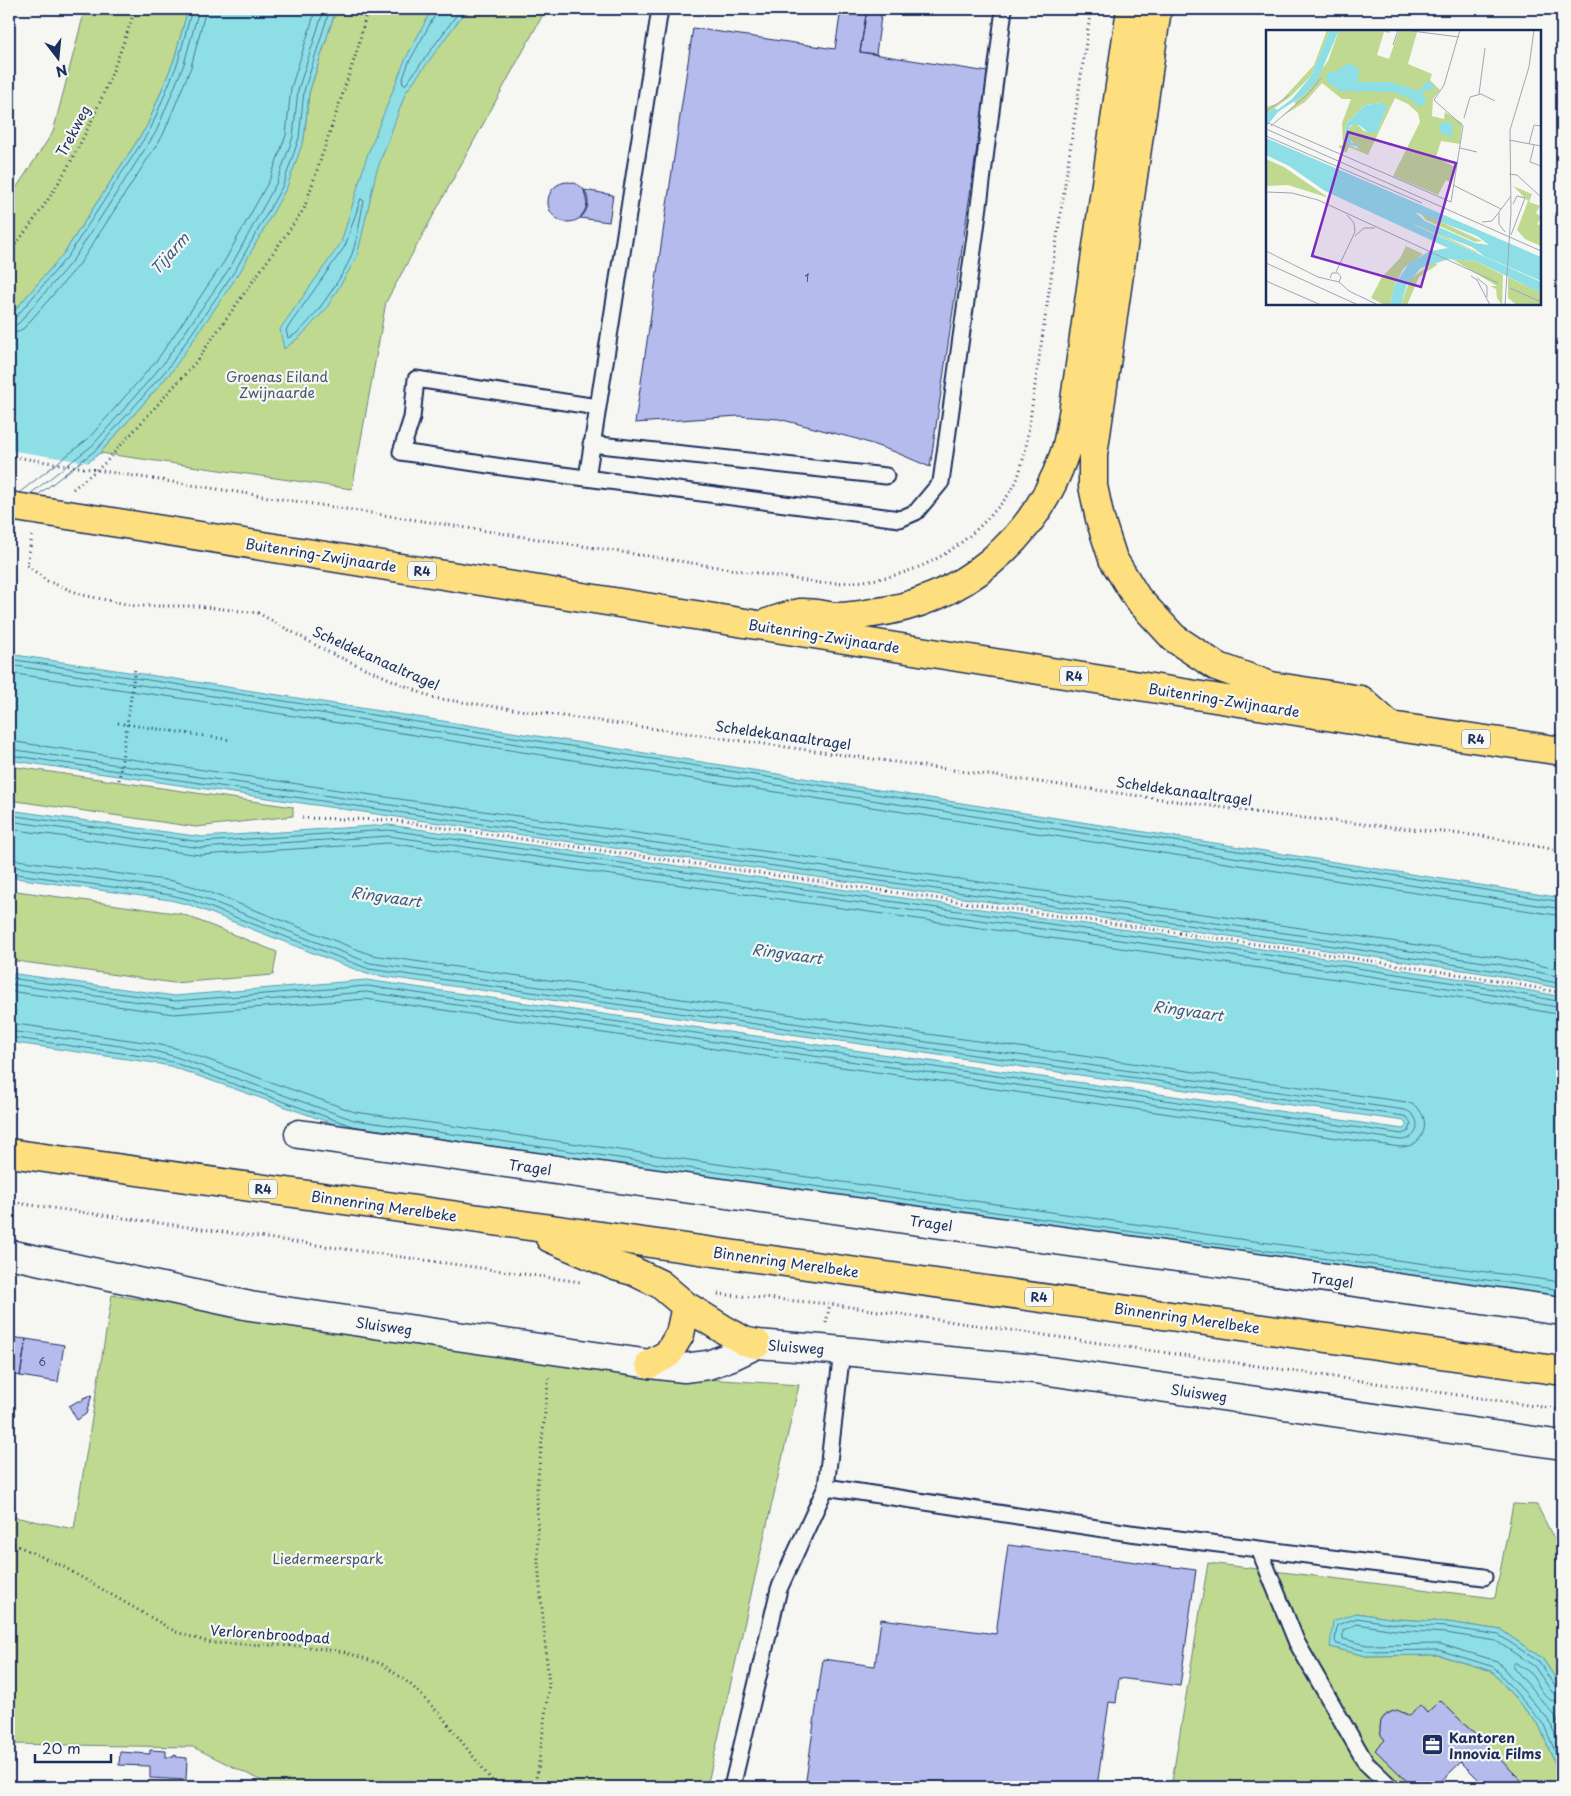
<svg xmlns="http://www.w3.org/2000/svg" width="1571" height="1796" viewBox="0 0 1571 1796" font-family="'Playpen Sans',sans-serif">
<rect width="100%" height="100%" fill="#f6f6f2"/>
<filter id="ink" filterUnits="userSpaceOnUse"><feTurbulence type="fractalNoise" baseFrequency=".02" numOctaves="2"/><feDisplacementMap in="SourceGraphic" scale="10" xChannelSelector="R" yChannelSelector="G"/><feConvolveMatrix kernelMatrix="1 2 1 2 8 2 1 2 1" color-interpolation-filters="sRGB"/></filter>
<g filter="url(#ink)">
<path fill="#bfd991" stroke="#6d8478" d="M85 9H188L174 60 147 126 64 253 9 317V199L53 132Z
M336 9H546L386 302 352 489 100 453 172 371 304 139 309 93Z
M9 766 293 807V816L196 827 9 800Z
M9 890 182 914 277 952 273 975 174 983 9 960Z
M112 1295 659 1376 799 1385 707 1787H274L193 1747 9 1744V1516L74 1529Z
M1513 1504 1537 1505 1552 1535 1562 1549V1688L1542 1658 1501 1630 1447 1622 1396 1619 1356 1613 1330 1647 1366 1656 1438 1655 1492 1671 1540 1727 1562 1781V1787H1528L1440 1700 1427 1713 1420 1705 1410 1716C1390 1702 1371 1721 1385 1740L1376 1750 1413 1787H1171L1208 1563 1495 1598Z"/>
<path fill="#8ddfe5" stroke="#5f99af" d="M188 9H336L309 93 304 139 287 187 240 272 172 371 100 453 9 524V317L64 253 147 126 174 60Z
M432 9H467L406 92 376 173 357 257 326 309 301 336 284 349 280 329 341 243 367 156 405 60Z
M9 654 202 683 1562 898V989L1496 975 1333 951 390 816 9 760Z
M9 810 202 837 389 825 1332 959 1495 984 1562 997V1301L351 1130 170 1066 148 1062 9 1042V973L175 996 366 980 1403 1129 1406 1127V1124L1404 1121 367 974 190 905 170 900 9 877Z
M1356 1613 1396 1619 1447 1622 1501 1630 1542 1658 1562 1688V1781L1540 1727 1492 1671 1439 1655 1366 1656 1330 1647 1333 1621Z"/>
<path fill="#f6f6f2" d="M9 450 91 463 17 522 9 526Z"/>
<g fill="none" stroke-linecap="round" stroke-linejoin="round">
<path stroke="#497594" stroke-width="1" d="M436 9V13L409 62 402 81 403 84H406L461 9
M361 199 364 201C360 218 358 237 352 254 346 272 306 334 288 338L286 330 345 246Z
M9 320 15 318 68 256 151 128 178 62 192 9
M9 326H14L19 323 73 260 156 132 184 64 199 9
M9 334 18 332 24 328 79 265 163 135 191 67 206 9
M20 492 88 439 157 360 224 262 270 179 286 135 291 88 316 9
M30 494 93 445 163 364 231 266 277 182 293 137 298 90 324 9
M38 495 97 449 168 368 236 269 283 185 299 138 304 91 330 9
M9 659 201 688 1562 902
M9 665 200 694 1562 909
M9 673 199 701 1562 916
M9 741 392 798 1336 933 1499 957 1562 970
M9 749 391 805 1334 940 1498 964 1562 977
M9 755 390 811 1334 946 1497 971 1562 984
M9 815 201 842 389 830 1331 964 1494 989 1562 1002
M9 821 201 848 389 836 1330 970 1493 995 1562 1008
M9 829 200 855 389 843 1329 978 1491 1002 1562 1015
M9 859 173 881 195 887 372 955 1406 1102C1434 1109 1429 1148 1400 1147L366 999 174 1014 9 991
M9 866 172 889 193 894 370 963 1405 1110C1423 1116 1420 1140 1401 1140L366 992 175 1007 9 984
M9 873 171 895 191 900 369 969 1404 1116 1408 1118 1411 1125 1409 1131 1402 1134 367 986 175 1001 9 978
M9 1023 151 1043 175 1048 355 1112 1246 1240 1562 1282
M9 1031 150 1050 173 1056 354 1120 1245 1248 1562 1290
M9 1037 149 1057 172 1062 352 1126 540 1153
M1562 1690 1556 1688 1538 1661 1499 1635 1446 1627 1395 1624 1357 1618 1337 1625 1335 1641 1337 1644 1367 1651 1439 1650 1494 1667 1544 1725 1562 1768
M1562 1696 1557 1695 1552 1692 1534 1666 1496 1641 1446 1633 1395 1630 1357 1624 1343 1630V1639L1367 1645 1440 1644 1497 1661 1549 1720 1562 1752
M1562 1703C1543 1703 1540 1684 1529 1672 1525 1668 1520 1666 1516 1663H1513V1667L1555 1716 1562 1732"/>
</g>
<path fill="#b6bbed" stroke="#1b2f5e" d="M841 9H867L860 52 988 72 930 467 895 452 857 439 779 419 739 416 635 423 693 28 835 49Z
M867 9H882L876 54 860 52Z
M548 202a20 20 0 1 1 40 0a20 20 0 1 1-40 0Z
M584 190 613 195 609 222 580 218 585 210 587 204Z
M9 1337 26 1339 20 1376 9 1374Z
M26 1339 64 1345 58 1382 20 1376Z
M92 1395 86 1414 77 1420 69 1406 78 1401H83V1398Z
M1008 1545 1196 1570 1180 1686 1119 1678 1116 1703 1109 1702 1097 1787H805L823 1659 875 1666 881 1619 996 1634Z
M1440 1700 1527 1786 1525 1787H1486L1461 1762 1435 1787H1413L1375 1750 1385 1740 1381 1735 1380 1728 1381 1721 1385 1716 1391 1712 1397 1710 1410 1716 1420 1705 1427 1713Z
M150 1750 166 1751V1757H174V1755L177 1756 176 1757 187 1758 186 1780 150 1778V1766L119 1765 120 1752 150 1754Z"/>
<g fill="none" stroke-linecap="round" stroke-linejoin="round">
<defs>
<path id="lane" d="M597 407 416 379 412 418 401 452 509 468 900 519 916 512 941 482 976 229 1004 9
M591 444 886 476
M587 478 660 9
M826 1487 1130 1533 1484 1577
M1259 1549 1297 1643 1366 1763 1391 1787
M732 1787 779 1589 826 1487 842 1351"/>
<path id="street" d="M299 1134 1562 1311
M9 1254 250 1306 650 1364 684 1368 708 1365 732 1356 757 1344 821 1349 1035 1369 1562 1445"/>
<path id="highway" d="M1157 9 1093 455V486L1100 519 1113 559 1137 598 1174 638 1216 666 1271 686 1361 700 1390 726
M87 518 1390 726 1562 751
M767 623C777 620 789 615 800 613 812 612 825 616 837 617 848 617 861 615 872 613 961 602 1035 540 1064 455 1069 442 1070 428 1073 414L1131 9
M9 1153 1562 1371
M550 1238 615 1266 633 1271 660 1284 686 1306 723 1329 744 1341 757 1344
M650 1364 668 1354 680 1334 686 1306"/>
</defs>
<use href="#lane" stroke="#1b2f5e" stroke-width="19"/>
<use href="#street" stroke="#1b2f5e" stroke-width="31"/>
<use href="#highway" stroke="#1b2f5e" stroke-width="31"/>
<path stroke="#1b2f5e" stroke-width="3" stroke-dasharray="1 4" stroke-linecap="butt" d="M9 252C68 183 107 95 135 9
M153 479 820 583C890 584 942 568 991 515 1000 505 1010 495 1016 482 1020 473 1022 462 1025 453L1091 9
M73 489 104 464 195 363 304 209 358 48 367 9
M32 536 27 565 47 581 83 595 135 606H197L258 613 330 653 433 698 1284 816 1482 836 1562 851
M118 723 231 740
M302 818 389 820 1332 955 1495 980 1562 993
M9 1202 581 1282
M718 1294 830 1304 1562 1410
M826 1323 830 1304
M9 1542 62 1566 176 1632 211 1643 302 1646 344 1652 382 1664 410 1684 440 1714 497 1787
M534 1787 538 1769 549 1685 538 1564 537 1487 549 1375"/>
<use href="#lane" stroke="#f6f6f2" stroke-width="15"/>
<use href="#street" stroke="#f6f6f2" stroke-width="28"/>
<use href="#highway" stroke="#fddf80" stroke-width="28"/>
<defs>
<path id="highway-bridge" d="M9 506 87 518"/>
</defs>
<use href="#highway-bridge" stroke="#1b2f5e" stroke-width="31" stroke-linecap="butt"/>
<path stroke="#1b2f5e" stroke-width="3" stroke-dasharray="1 4" stroke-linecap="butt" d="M9 456 153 479
M119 780 135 669"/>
<use href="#highway-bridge" stroke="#fddf80" stroke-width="28"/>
</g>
</g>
<defs>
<symbol id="office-square" viewBox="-11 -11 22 22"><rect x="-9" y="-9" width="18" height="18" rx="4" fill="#1b2f5e" stroke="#f6f6f2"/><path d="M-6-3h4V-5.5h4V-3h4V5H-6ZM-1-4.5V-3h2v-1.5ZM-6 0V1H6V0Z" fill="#fff"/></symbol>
</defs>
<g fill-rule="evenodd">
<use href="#office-square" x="1420" y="1732" width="25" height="25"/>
</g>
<g text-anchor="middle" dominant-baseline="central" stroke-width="4.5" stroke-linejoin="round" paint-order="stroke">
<g font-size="11" fill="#425282">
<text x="807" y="277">1</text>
<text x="42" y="1361">6</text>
</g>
<g fill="#f6f6f2" stroke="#5d6b8a" stroke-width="1">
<rect x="408" y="561.5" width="28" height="19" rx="4"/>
<rect x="1060" y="666.5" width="28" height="19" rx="4"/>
<rect x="1462" y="729.5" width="28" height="19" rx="4"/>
<rect x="249" y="1179.5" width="28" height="19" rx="4"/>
<rect x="1025" y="1287.5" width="28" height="19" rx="4"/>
</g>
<g font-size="12" font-weight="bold" fill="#1b2f5e">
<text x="422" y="571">R4</text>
<text x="1074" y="676">R4</text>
<text x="1476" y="739">R4</text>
<text x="263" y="1189">R4</text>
<text x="1039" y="1297">R4</text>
</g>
<g font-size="14" fill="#1b2f5e" stroke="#f6f6f2">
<text transform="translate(73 131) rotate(-62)">Trekweg</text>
<text transform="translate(321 555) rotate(9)">Buitenring-Zwijnaarde</text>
<text transform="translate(824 636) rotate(9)">Buitenring-Zwijnaarde</text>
<text transform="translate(376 658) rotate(24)">Scheldekanaaltragel</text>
<text transform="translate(1224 700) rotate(9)">Buitenring-Zwijnaarde</text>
<text transform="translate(783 735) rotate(8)">Scheldekanaaltragel</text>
<text transform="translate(1184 791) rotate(8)">Scheldekanaaltragel</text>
<text transform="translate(530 1167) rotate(8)">Tragel</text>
<text transform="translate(384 1206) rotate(8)">Binnenring Merelbeke</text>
<text transform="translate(931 1223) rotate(8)">Tragel</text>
<text transform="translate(786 1262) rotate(8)">Binnenring Merelbeke</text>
<text transform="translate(1332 1280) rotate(8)">Tragel</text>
<text transform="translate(1187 1318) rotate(8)">Binnenring Merelbeke</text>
<text transform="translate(384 1326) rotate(8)">Sluisweg</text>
<text transform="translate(796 1347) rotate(4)">Sluisweg</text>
<text transform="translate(1199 1393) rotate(8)">Sluisweg</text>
<text transform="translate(270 1634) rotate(4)">Verlorenbroodpad</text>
</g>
<g font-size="14" fill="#445a6b" stroke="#f6f6f2">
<text x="277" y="376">Groenas Eiland<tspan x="277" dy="16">Zwijnaarde</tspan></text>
<text x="328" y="1558">Liedermeerspark</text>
</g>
<g font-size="14" font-weight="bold" fill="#1b2f5e" stroke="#f6f6f2" text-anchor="start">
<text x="1449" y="1737">Kantoren<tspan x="1449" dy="16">Innovia Films</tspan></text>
</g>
<g font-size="15" font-style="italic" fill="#385b80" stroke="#f6f6f2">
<text transform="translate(169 253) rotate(-48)">Tijarm</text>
<text transform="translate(386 896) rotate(8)">Ringvaart</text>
<text transform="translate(787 953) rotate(8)">Ringvaart</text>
<text transform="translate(1188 1010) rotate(8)">Ringvaart</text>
</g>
</g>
<g transform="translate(1266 30)">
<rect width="275" height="275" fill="#f6f6f2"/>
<path d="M61 0H64L45 46 24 67 0 84V77L13 73 48 35ZM73 0H124V3L118 2 111 25 123 29 133 0 151 2 142 34 166 44 164 50 174 60 167 69 166 86 178 89 179 82 196 93 194 114 175 111 170 127 189 137 185 153 180 150 172 165 127 146 154 92 152 83 142 74 129 68 102 125 83 117 80 123 72 116 77 115 76 93 85 69H76L56 53 39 72 15 87 30 74 28 72 35 67 62 31ZM115 73 120 80 111 102 98 101 91 94 86 95 82 100V107L93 119 83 115 79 104 81 93 99 75ZM0 129 18 137 63 168 22 155 0 156ZM247 156 266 164 263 172 274 176 270 183 275 187 271 194 275 196V216L259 209 251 200 262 171ZM155 184 162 186 216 211 209 212 160 190ZM150 195 157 196 211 222V223ZM140 216 157 224 138 238 128 256 124 275H119L105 268 116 247 134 228ZM186 229 210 231 237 245 236 275 231 268 230 259 224 256H231ZM169 231 171 235 153 247 141 275H135L144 249ZM242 247 275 263V275H251L242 268Z" fill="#bfd991" fill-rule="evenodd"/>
<path d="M64 0H73L51 51 38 65 12 82 0 97V84L9 78 11 80 26 69 45 46ZM83 33 93 39 92 52H125L153 61 161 51 167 55V60L156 61 161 72 153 77 145 69 127 62 75 61 62 53 60 47 62 42H68ZM115 73 121 75 120 80 111 102 103 103 93 95H85L82 100 85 112 95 117 83 115 79 104 81 93 99 75ZM178 91 187 95 186 107 174 103 173 96ZM0 108 275 227V251L218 226 206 217 144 193 275 252V263L210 231 183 229 155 238 141 254 135 275H124L128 256 143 233 164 221 182 218 59 161 23 136 0 125ZM149 182 211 206 223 215 209 213 159 191Z" fill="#8ddfe5" fill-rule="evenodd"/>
<path fill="none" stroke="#9ea6b7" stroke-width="1" d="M138 0 193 7M127 15 132 0M213 64 219 18M0 82 23 65M198 88 204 67 215 64 229 71M0 92 185 172 197 96 168 70 178 55 194 0M5 96 42 64 55 48M0 99 275 221M0 106 156 173M243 110 275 116M263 114 268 95 275 96M268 115 264 132 275 136M194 118 211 122M243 144 251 145 275 167M187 155 235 179M0 162 26 163 52 170 232 253M247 174 251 166 259 168M233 182 245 166M233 183V194L239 202M216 192 226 191 233 182M245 205 259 168M89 206 98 198H109M0 221 52 247 73 252M0 233 92 275M70 242 89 202 88 193 81 185M205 246 211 250 224 275M64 248 66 243H72L75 247 73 252M211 248 221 256V267M0 251 55 275M73 252 83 261 112 275M244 258 275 272M239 275 245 182 244 100 263 37 268 0"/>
<path fill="#7b2cbf" fill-opacity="0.15" stroke="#7b2cbf" stroke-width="2.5" d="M82 102 190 133 155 257 46 226Z"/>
<rect width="275" height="275" fill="none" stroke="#1b2f5e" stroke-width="2.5"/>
</g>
<rect width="1571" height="1796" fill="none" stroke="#f6f6f2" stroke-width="30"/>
<rect x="15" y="15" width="1541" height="1766" fill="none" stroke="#1b2f5e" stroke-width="2" filter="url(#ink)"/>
<g transform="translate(58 58) rotate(164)" stroke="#f6f6f2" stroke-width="4" paint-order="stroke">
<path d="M0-4L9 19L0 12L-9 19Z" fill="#1b2f5e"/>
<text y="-8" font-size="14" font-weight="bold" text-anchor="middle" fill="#1b2f5e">N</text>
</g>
<path d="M35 1754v8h76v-8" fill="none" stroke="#1b2f5e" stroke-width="2.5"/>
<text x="42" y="1754" font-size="15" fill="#1b2f5e" stroke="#f6f6f2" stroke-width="4" paint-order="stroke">20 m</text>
</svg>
